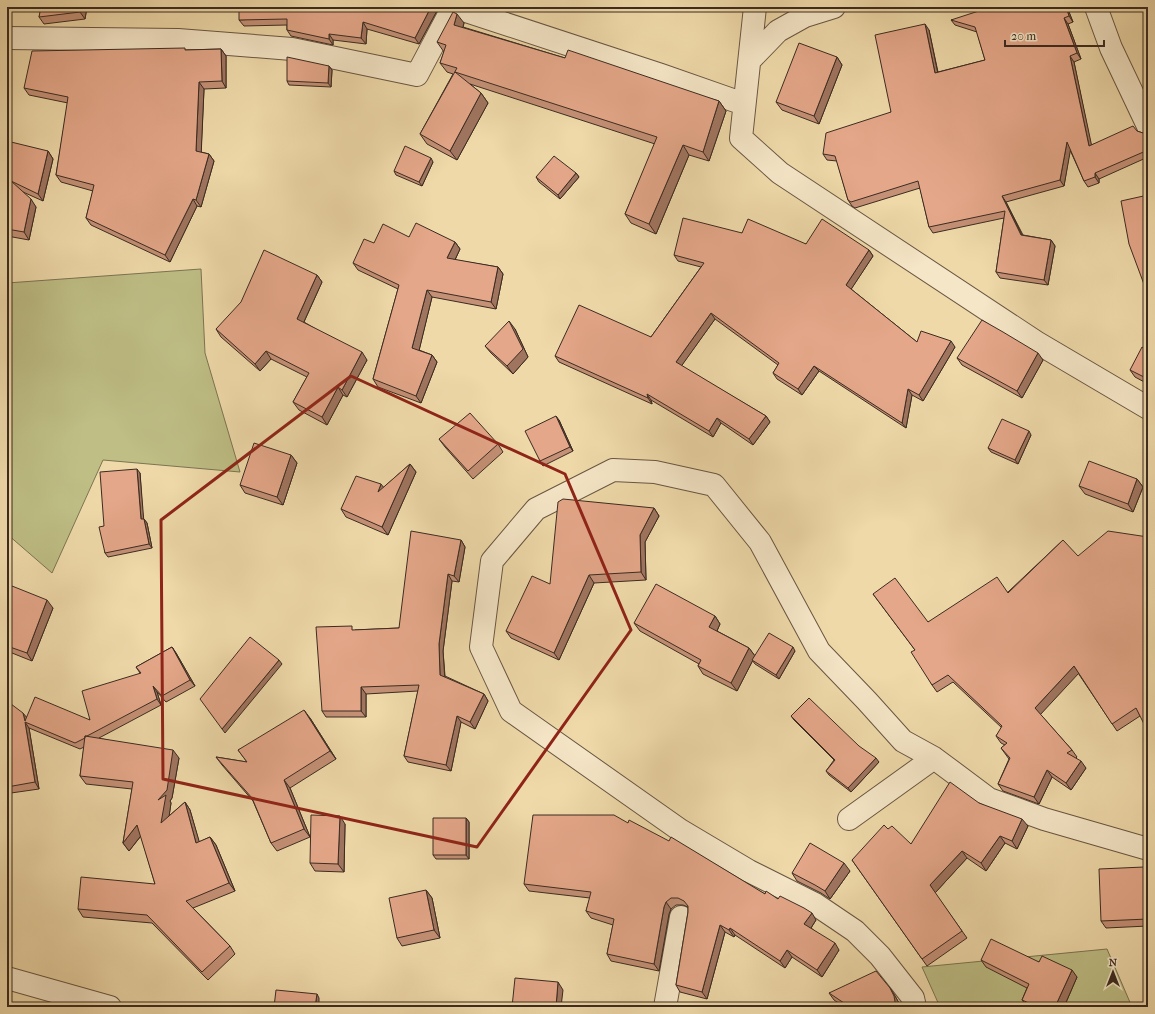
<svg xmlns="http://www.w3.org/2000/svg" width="1155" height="1014" viewBox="0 0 1155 1014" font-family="'IM FELL French Canon',serif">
<rect width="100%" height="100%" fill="#efd9a9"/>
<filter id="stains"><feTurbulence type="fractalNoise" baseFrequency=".005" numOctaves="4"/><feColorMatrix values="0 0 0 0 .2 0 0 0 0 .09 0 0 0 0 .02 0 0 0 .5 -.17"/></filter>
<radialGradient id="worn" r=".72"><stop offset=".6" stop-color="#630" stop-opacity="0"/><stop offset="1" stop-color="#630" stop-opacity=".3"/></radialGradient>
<path fill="#bebe85" stroke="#7c7453" d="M201 269 205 353 240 472 103 460 52 573 7 534V431L9 429 7 421V283Z
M1107 949 1132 1007H940L922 967Z"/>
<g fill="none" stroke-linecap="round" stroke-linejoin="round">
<defs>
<path id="minor" d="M454 7 661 75 744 104
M755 7 741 138 780 173 1036 342 1148 408
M1096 7 1111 48 1148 126
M7 38 178 40 292 49 417 75 453 7
M750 60 778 31 805 16 834 7
M849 819 934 758
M7 978 110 1007
M665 1007 681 917
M915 1007 913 998 880 956 855 931 815 904 749 871 680 830 511 711 481 647 492 561 536 509 613 470 655 472 714 485 760 542 819 651 867 701 903 741 934 758 989 799 1044 819 1148 849"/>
</defs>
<use href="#minor" stroke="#685643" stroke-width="24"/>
<use href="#minor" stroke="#f5e6c7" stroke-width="22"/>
</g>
<path fill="#c49076" stroke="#3b2b21" d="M7 7H87L85 19 44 24 39 17 41 10 7 9Z
M439 7 419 44 367 29 366 44 333 40V45L291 36 287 30V25L244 26 239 20Z
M1067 7 1073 22 1068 24 1081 59 1074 62 1091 145 1137 131 1143 133 1148 132V157L1099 179V183L1088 187 1084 181 1070 150 1064 186 1006 202 1023 235 1051 240 1055 246 1048 285 1000 278 996 272 1004 218 933 233 929 227 920 188 855 208 852 206 848 200 837 161 827 160 823 154 891 112 929 30 938 72 985 60 977 32 955 25 951 20Z
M464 23 463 27 565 58 719 101 726 111 709 161 689 155 656 234 631 223 625 214 655 144 470 84 481 93 488 103 457 160 427 144 420 134 453 74 447 72 440 63 444 52 437 42Z
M221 49 226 56V88L204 89 201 152 209 154 214 161 201 207 197 206 170 262 91 225 86 218 93 191 61 182 56 175 68 103 29 95 24 88 185 50Z
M837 57 842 65 819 124 782 110 776 102Z
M329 66 332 70 331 87 289 85 287 81Z
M48 151 53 159 43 201 23 192 36 207 29 240 7 236V160Z
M433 162 422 186 396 175 394 171Z
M576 173 579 177 560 199 539 182 536 177Z
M742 233 806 244 869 250 873 256 851 289 917 342 955 347 923 401 912 395 906 428 819 371 802 395 777 379 773 373 778 365 715 319 681 366 766 416 770 422 753 445 721 423 713 437 651 400 652 404 559 362 555 356 651 337 701 267 678 261 674 255Z
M409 237 455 242 460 249 455 260 498 267 503 274 496 309 432 297 419 350 432 355 437 362 421 403 378 387 373 379 398 289 358 270 353 263Z
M317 275 322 282 304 322 367 360 347 397 343 395 327 425 299 410 293 402 307 377 271 359 260 371 221 337 216 329Z
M515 329 528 357 513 374 491 353 485 346Z
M1148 351V384L1135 377 1130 370Z
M957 358 1043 360 1022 398 962 365Z
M559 420 573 451 543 466 540 461Z
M1031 435 1018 464 991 452 988 448Z
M439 439 498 444 503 452 473 479 445 447Z
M291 455 297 463 283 505 245 493 240 485Z
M410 464 416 472 388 535 346 517 341 509 384 487Z
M140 473 143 519H144L147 523 152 548 108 557 105 553 104 526Z
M1137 479 1143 487 1133 512 1085 494 1079 486Z
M654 508 659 516 645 542 646 580 594 583 559 660 511 638 506 631 550 584Z
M461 540 465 547 459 582 452 581 443 651 445 676 484 694 488 701 475 729 461 722 451 771 408 762 404 756 418 691 366 694V717H326L322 711 355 630 399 628Z
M1063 540 1140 716 1117 731 1078 673 1040 714 1072 750 1077 757 1076 758 1086 768 1071 790 1052 777 1039 804 1003 791 998 784 1009 759 1001 748 1005 745 1001 743 996 736 1002 728 953 682 937 692 932 685 915 650 873 594 928 622 1008 592Z
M7 584 53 608 32 661 7 651Z
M715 616 720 624 717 631 749 648 755 656 737 691 703 674 698 666 699 664 640 631 634 623Z
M172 647 176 653 195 686 166 702 157 692 161 705 99 738 179 758 172 798 170 801 171 803 169 816 185 802 190 810 199 842 210 837 216 845 235 891 193 908 230 946 235 954 208 980 152 923 83 917 78 909 155 884 141 836 129 851 123 843 132 789 86 784 80 776 84 747 80 749 29 728 39 789 11 793 7 788 26 717 90 720 140 673 136 667Z
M795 651 779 679 755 664 752 660Z
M791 716 879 762 851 792 829 775 826 771 834 760 794 720Z
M310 718 336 759 290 788 310 837 277 851 271 843 253 801 222 765 216 757 247 762 238 750Z
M979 803 1028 826 1017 849 1005 843 986 871 967 858 935 893 967 938 927 966 852 860 888 829 911 844Z
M466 818 469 822V859H436L433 855Z
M628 823 765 894 778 899 816 920 811 928 839 950 822 977 792 957 785 968 735 935 734 937 725 932 707 999 680 992 676 985 688 912V907L683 905H676L671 909 669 914 659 971 611 961 607 954 613 925 591 918 586 911 590 898 529 891 524 884Z
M345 824 344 872 315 871 310 863Z
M850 871 830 899 821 893 797 881 792 873Z
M1148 873V926L1106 928 1101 921Z
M426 890 432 898 440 938 402 946 397 938Z
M981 960 1039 962 1077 977 1064 1007H1028L1022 1000 1027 988 986 967Z
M890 988 895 996 899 1003 838 1007 840 1004 834 1000 829 993Z"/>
<path fill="#a07560" stroke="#3b2b21" d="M81 7H87L85 19 80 12Z
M431 7H439L419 44 415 38Z
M1066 7H1067L1073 22 1069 16Z
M457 14 464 23 461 34 454 25Z
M1064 18 1068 24 1081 59 1077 53Z
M363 22 367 29 366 44 361 38Z
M925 24 929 30 939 79 935 73Z
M329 34 333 40V45L329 39Z
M221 49 226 56V88L222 81Z
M1070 56 1074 62 1093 152 1089 146Z
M837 57 842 65 819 124 814 116Z
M329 66 332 70 331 87 328 83Z
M199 82 204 89 201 158 196 151Z
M481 93 488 103 457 160 450 151Z
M719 101 726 111 709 161 703 152Z
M1067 142 1071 147 1064 186 1060 180Z
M683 145 689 155 656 234 649 224Z
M48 151 53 159 43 201 38 194Z
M209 154 214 161 201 207 196 200Z
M431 158 433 162 422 186 419 182Z
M576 173 579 177 560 199 558 195Z
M1095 173 1099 179V183L1095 177Z
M1002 196 1006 202 1025 241 1021 235Z
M31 199 36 207 29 240 24 232Z
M193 199 197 206 170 262 165 255Z
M1051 240 1055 246 1048 285 1044 280Z
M455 242 460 249 452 266 447 258Z
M869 250 873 256 850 291 846 285Z
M498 267 503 274 496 309 491 302Z
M317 275 322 282 302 326 297 319Z
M427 290 432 297 418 355 412 348Z
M711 313 715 319 680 368 676 362Z
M509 321 515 329 528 357 513 374 507 366Z
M951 341 955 347 923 401 919 395Z
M266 351 271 359 260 371 255 364Z
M362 352 367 360 347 397 342 390Z
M1038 353 1043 360 1022 398 1017 391Z
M432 355 437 362 421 403 416 396Z
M814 366 819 371 802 395 798 389Z
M338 387 343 395 327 425 322 417Z
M908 389 912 395 906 428 902 423Z
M647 394 651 400 652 404 648 398Z
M556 416 559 420 573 451 570 447Z
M766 416 770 422 753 445 749 439Z
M717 418 721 423 713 437 709 431Z
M1029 431 1031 435 1018 464 1015 460Z
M291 455 297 463 283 505 277 497Z
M410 464 416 472 388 535 382 527Z
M137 469 140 473 144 523 141 519Z
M1137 479 1143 487 1133 512 1128 504Z
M381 484 387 492H378Z
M654 508 659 516 645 542 646 580 641 572 640 535Z
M144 519 147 523 152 548 149 544Z
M461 540 465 547 459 582 454 576Z
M448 574 452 581 443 651 445 681 440 675 439 644Z
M589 575 594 583 559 660 554 653Z
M47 600 53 608 32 661 27 653Z
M715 616 720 624 715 635 709 627Z
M172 647 176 653 195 686 190 680Z
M793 647 795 651 779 679 776 675Z
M749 648 755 656 737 691 731 683Z
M279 660 282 664 225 733 222 729Z
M1074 666 1079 673 1040 715 1035 708Z
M153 686 157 692 161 705 157 699Z
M361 687 366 694V717L361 711Z
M484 694 488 701 475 729 470 722Z
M304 710 310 718 336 759 330 751Z
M23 713 28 719 25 721Z
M457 716 461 722 451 771 446 765Z
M25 722 29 728 39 789 35 782Z
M173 750 179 758 172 798 170 801 171 803 167 831 161 823 158 800Z
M876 758 879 762 851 792 848 788Z
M1081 761 1086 768 1071 790 1066 783Z
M1047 770 1052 777 1039 804 1034 797Z
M284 780 290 788 310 837 304 829Z
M185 802 190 810 202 851 196 843Z
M340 816 345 824 344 872 338 864Z
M466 818 469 822V859L466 855Z
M1022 819 1028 826 1017 849 1012 841Z
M137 825 143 833 129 851 123 843Z
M1000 836 1005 843 986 871 981 863Z
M210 837 216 845 235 891 229 883Z
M962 851 967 858 935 893 930 885Z
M844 863 850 871 830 899 825 891Z
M1144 867 1148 873V882L1144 876Z
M426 890 432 898 440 938 434 930Z
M666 902 671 909 669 914 659 971 654 964 664 907Z
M812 913 816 920 809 931 804 924Z
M720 925 725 932 707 999 702 992Z
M730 928 735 935 734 937 729 930Z
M835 943 839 950 822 977 817 970Z
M787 950 792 957 785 968 780 961Z
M1072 970 1077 977 1064 1007H1055Z
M558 982 563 990 561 1007H556Z
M890 988 895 996 899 1003 900 1007H896Z
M317 994 319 998V1007H315Z"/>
<path fill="#e4a789" stroke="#3b2b21" d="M41 7H81L80 12 39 17Z
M239 7H431L415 38 363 22 361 38 329 34V39L287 30V19L239 20Z
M991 7H1066L1069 16 1064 18 1077 53 1070 56 1089 146 1133 126 1137 131 1143 133 1148 132V150L1095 173V177L1084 181 1067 142 1060 180 1002 196 1021 235 1051 240 1044 280 996 272 1005 211 929 227 918 181 851 202 848 200 835 156 823 154 826 133 891 112 875 35 925 24 935 73 985 60 975 27 951 20Z
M453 12 457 14 454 25 565 58 568 50 719 101 703 152 683 145 649 224 625 214 657 137 455 72 481 93 450 151 420 134 457 68 440 63 446 45 437 42Z
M799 43 837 57 814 116 776 102Z
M185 48V50L221 49 222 81 199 82 196 151 209 154 196 200 193 199 165 255 86 218 94 185 56 175 68 97 24 88 32 51Z
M287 57 329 66 328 83 287 81Z
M11 142 48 151 38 194 11 181 31 199 24 232 7 229V160Z
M405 146 431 158 419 182 394 171Z
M554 156 576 173 558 195 536 177Z
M1148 195V295L1129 244 1121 201Z
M683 218 742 233 748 219 806 244 822 219 869 250 846 285 917 342 921 331 951 341 919 395 908 389 902 423 814 366 798 389 773 373 779 363 711 313 676 362 766 416 749 439 717 418 709 431 647 394 648 398 555 356 579 305 651 337 704 263 674 255Z
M416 223 455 242 447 258 498 267 491 302 427 290 412 348 432 355 416 396 373 379 399 285 353 263 364 239 374 243 383 224 409 237Z
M264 250 317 275 297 319 362 352 342 390 338 387 322 417 293 402 309 373 266 351 255 364 216 329 241 302Z
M982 320 1003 332 1038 353 1017 391 957 358Z
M509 321 523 349 507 366 485 346Z
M1142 347 1148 351V379L1130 370Z
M470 413 498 444 468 471 439 439Z
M556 416 570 447 540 461 525 431Z
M1002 419 1029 431 1015 460 988 448Z
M254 443 291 455 277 497 240 485Z
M1089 461 1137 479 1128 504 1079 486Z
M410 464 382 527 341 509 356 476 381 484 378 492Z
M137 469 141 519H144L149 544 105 553 99 527 104 526 100 472Z
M563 499 654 508 640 535 641 572 589 575 554 653 506 631 532 576 550 584 558 502Z
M411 531 461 540 454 576 448 574 439 644 440 675 484 694 470 722 457 716 446 765 404 756 419 685 361 687V711H322L316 627 352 626V630L399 628Z
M1108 531 1148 537V732L1136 708 1112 724 1074 666 1035 708 1072 750 1067 753 1081 761 1066 783 1047 770 1034 797 998 784 1010 758 1001 748 1007 743 996 736 1002 726 948 675 932 685 911 652 915 650 873 594 895 578 928 622 997 577 1008 593 1063 540 1078 556Z
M7 584 47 600 27 653 7 646Z
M656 584 715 616 709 627 749 648 731 683 698 666 701 660 634 623Z
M769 633 793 647 776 675 752 660Z
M250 637 279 660 222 729 200 699Z
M172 647 190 680 162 696 153 686 157 699 87 736H85V738L75 743 25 722 35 782 7 787V701L23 713 25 721 35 697 90 720 82 691 141 673 136 667Z
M809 698 859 746 876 758 848 788 826 771 835 760 791 716Z
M304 710 330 751 284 780 304 829 271 843 252 798 216 757 247 762 238 750Z
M85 736 173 750 167 790 158 800 166 795 161 823 185 802 196 843 210 837 229 883 186 901 230 946 202 972 147 915 78 909 81 877 155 884 137 825 123 843 133 782 80 776Z
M950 782 979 803 1022 819 1012 841 1000 836 981 863 962 851 930 885 962 931 922 959 852 860 884 825 888 829 892 826 911 844Z
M311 815 340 816 338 864 310 863Z
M533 815H614L628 823 629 820 669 841 671 837 765 894 766 891 778 899 780 896 804 908 812 913 804 924 835 943 817 970 787 950 780 961 730 928 729 930 720 925 702 992 676 985 688 912V906L684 901 678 898H671L666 902 664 907 654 964 607 954 614 919 586 911 591 892 524 884Z
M433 818H466V855H433Z
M810 843 844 863 825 891 815 885 792 873Z
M1144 867V876L1148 877V919L1101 921 1099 869Z
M426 890 434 930 397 938 389 898Z
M991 939 1039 962 1042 956 1072 970 1055 1007H1038L1022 1000 1029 984 981 960Z
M876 971 890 988 894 996 896 1007H838L836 1004 847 1005 829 993Z
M515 978 558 982 556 1007H512Z
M276 990 317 994 315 1007H274Z"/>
<path fill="none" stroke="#8f2418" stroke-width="3" stroke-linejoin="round" d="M351 376 565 474 631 630 477 847 163 779 161 520Z"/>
<rect width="1155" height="1014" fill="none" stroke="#efd9a9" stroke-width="24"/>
<rect x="8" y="8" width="1139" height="998" fill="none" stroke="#3b2b21" stroke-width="2"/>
<rect x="12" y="12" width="1131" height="990" fill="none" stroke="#3b2b21"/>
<g transform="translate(1113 972)" stroke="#f5e6c7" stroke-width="3" paint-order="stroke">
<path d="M0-3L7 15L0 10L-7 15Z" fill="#3b2b21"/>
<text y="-6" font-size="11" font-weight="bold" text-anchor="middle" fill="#3b2b21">N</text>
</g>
<path d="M1005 40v6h99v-6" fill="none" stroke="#3b2b21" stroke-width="2"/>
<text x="1011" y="40" font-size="12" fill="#3b2b21" stroke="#f5e6c7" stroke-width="3" paint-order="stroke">20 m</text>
<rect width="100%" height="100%" filter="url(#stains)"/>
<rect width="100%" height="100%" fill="url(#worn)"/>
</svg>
